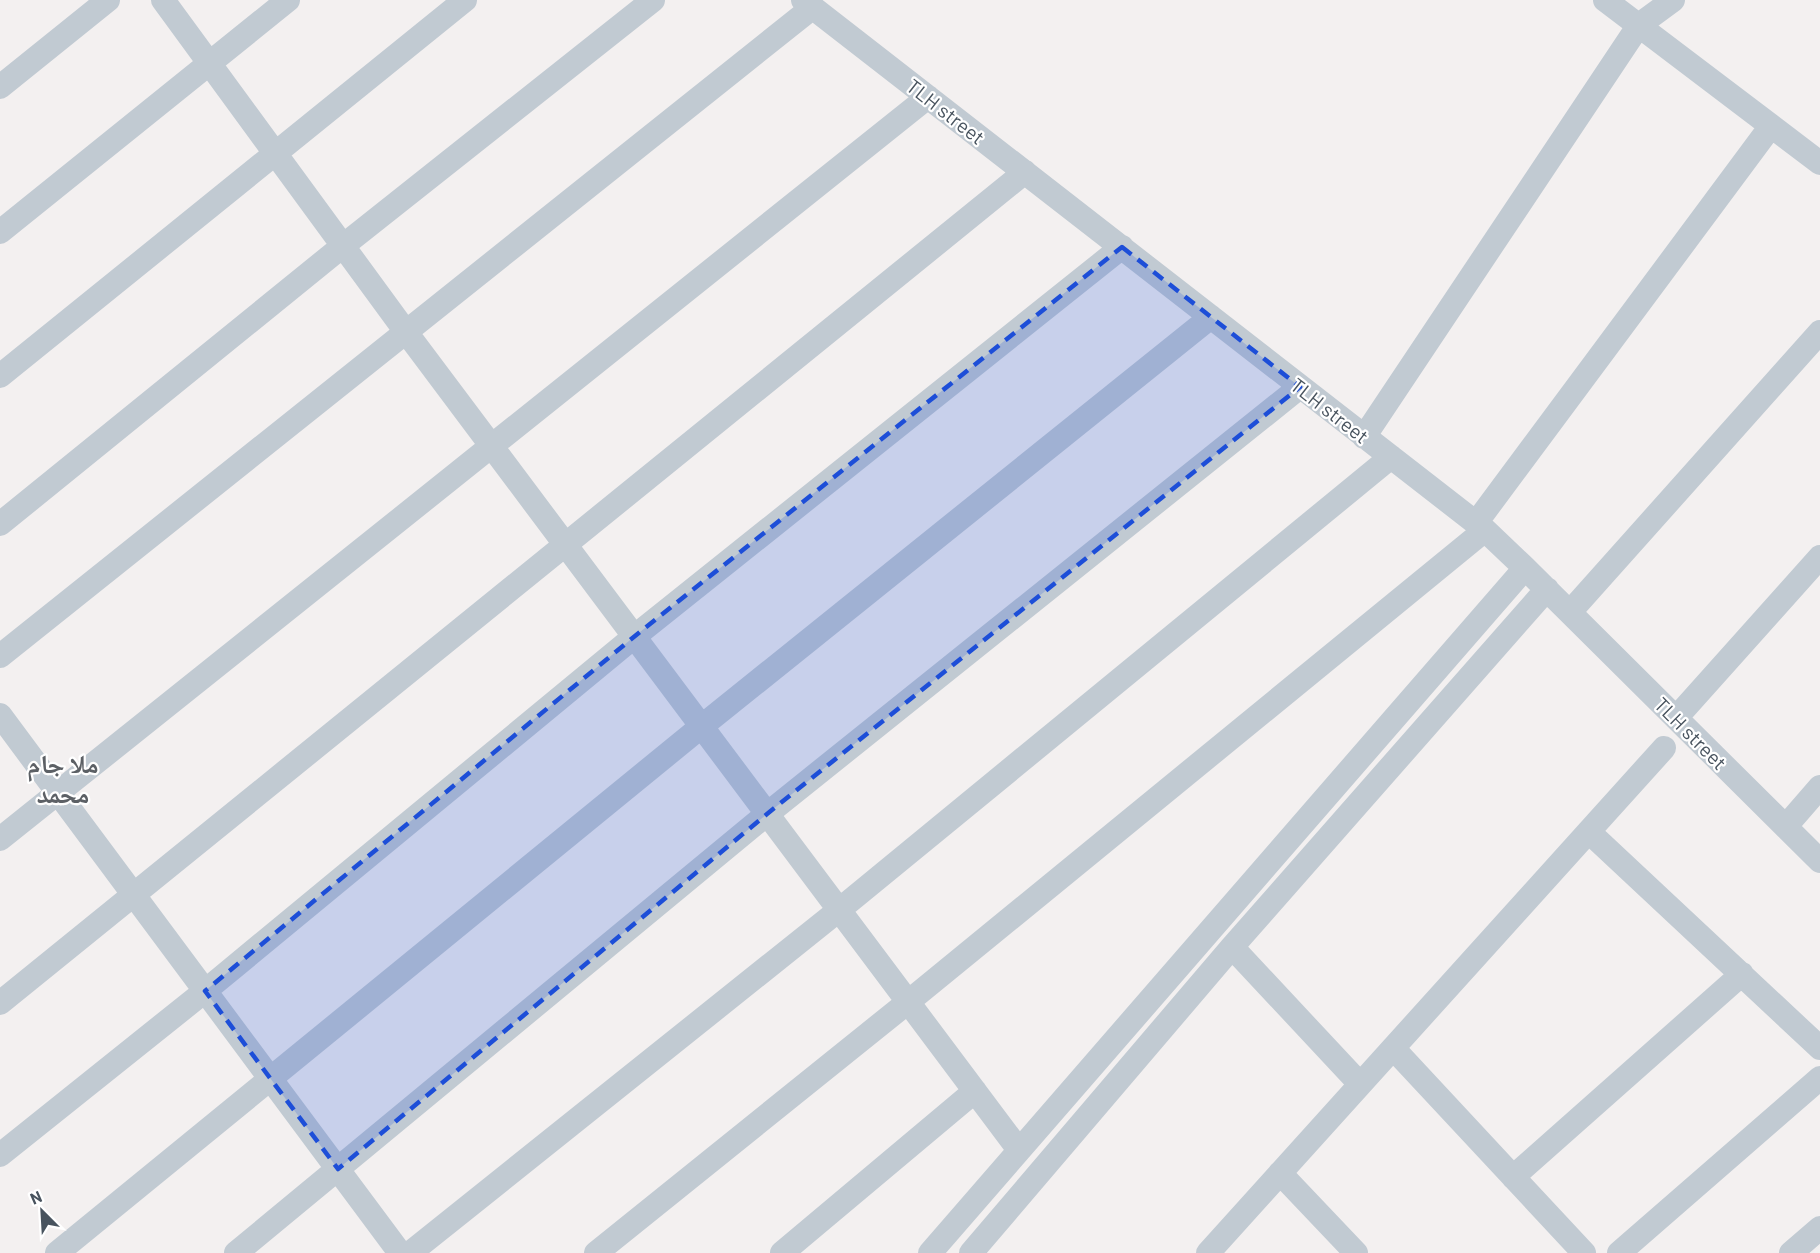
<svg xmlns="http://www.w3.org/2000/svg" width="1820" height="1253" viewBox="0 0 1820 1253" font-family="Barlow,'Noto Naskh Arabic',sans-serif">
<rect width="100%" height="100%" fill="#f3f0f0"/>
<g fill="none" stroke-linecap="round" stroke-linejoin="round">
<path stroke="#c1cad2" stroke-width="24" d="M163 0 406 332 1019 1150
M803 0 1485 530 1525 568 1820 861
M1605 0 1820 163
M0 87 108 0
M0 232 288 0
M0 376 465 0
M1364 437 1639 25 1673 0
M1476 523 1771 126
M0 524 344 245 653 0
M1570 612 1820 332
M0 656 813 7
M0 715 400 1253
M1676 718 1820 557
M1786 826 1820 787
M1589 832 1820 1048
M0 839 928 97
M1232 947 1360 1084
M0 1003 1025 172
M1393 1048 1584 1253
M0 1155 205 991 635 636 1122 247
M1280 1173 1356 1253
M1513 1177 1742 974
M57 1253 702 726 1211 317
M236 1253 767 814 1300 387
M410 1253 839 910 1391 457
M596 1253 908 1002 1485 530
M782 1253 975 1091
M930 1253 1525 568
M971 1253 1232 947 1547 589
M1208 1253 1664 748
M1619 1253 1820 1078
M1791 1253 1820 1228"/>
</g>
<path fill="#1d4ed8" fill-opacity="0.2" stroke="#1d4ed8" stroke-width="4.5" stroke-dasharray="12 8" stroke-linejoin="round" d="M1122 247 1300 387 767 814 338 1169 205 991 635 636Z"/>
<g text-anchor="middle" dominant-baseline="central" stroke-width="4.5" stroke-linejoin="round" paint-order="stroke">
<g font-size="20" fill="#48535e" stroke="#fff">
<text transform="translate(946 111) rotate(38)">TLH street</text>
<text transform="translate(1330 410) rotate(38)">TLH street</text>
<text transform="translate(1691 733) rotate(45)">TLH street</text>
</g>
<g font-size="26" font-weight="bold" fill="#5c6065" stroke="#fff">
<text x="63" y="762">ملا جام<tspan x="63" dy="30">محمد</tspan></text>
</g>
</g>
<g transform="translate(42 1211) rotate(336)" stroke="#ffffff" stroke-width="4.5" paint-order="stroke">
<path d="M0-4.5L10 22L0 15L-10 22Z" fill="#48535e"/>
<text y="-9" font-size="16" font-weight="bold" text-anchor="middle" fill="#48535e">N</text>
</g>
</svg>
